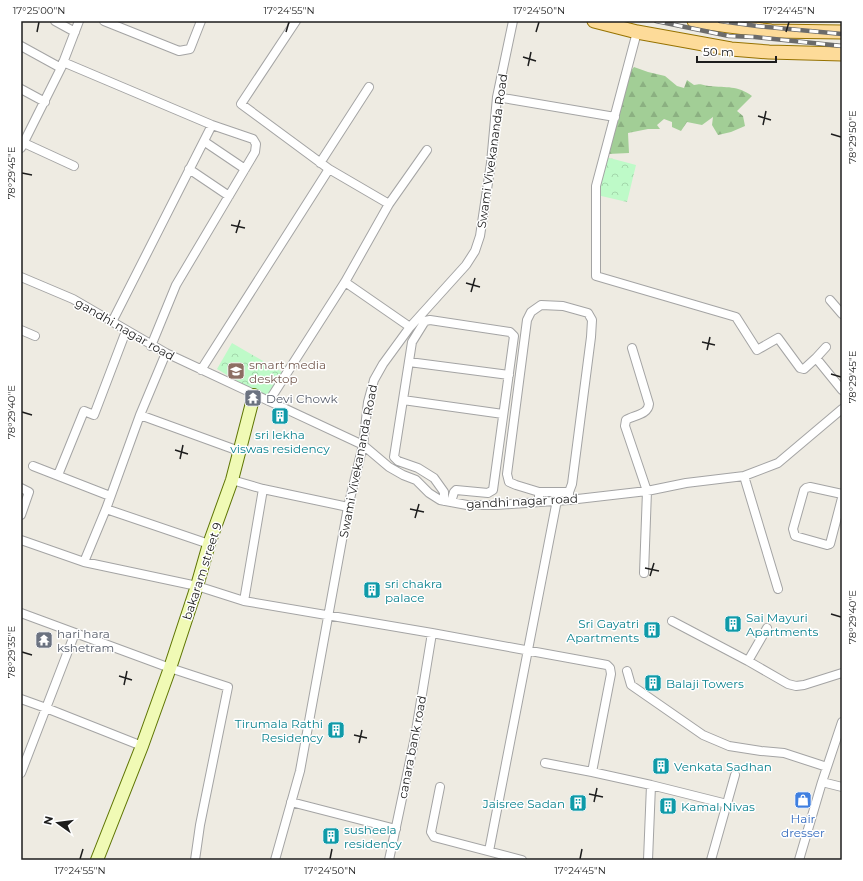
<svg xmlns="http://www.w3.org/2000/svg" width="863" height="881" viewBox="0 0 863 881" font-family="Montserrat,sans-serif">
<defs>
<pattern id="forest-firs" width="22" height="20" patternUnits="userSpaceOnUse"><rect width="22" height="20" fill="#a2ce96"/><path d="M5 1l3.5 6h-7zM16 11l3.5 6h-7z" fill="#8bb081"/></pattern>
<pattern id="park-crowns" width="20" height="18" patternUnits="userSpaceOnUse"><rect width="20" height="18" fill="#befac8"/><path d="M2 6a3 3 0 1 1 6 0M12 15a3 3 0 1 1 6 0" fill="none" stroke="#a3d6ab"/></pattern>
</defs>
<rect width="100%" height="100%" fill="#eeebe2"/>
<path fill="url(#forest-firs)" d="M634 67 648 72 665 76 677 86 684 88 687 80 694 85C702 83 702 85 709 86 727 88 737 85 752 96L737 111 743 116 745 126 731 132 718 135 712 125 713 117 702 125 687 122 681 131 672 127V122L664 119 657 125 660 129H648L628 133 629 153 608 154 630 72Z"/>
<path fill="url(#park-crowns)" d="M606 157 636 165 627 202 597 195Z
M232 343 282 372 267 399 217 369Z"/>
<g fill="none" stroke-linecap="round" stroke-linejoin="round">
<defs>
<path id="street" d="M55 21 75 32
M104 21 179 51 190 49 201 21
M296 21 241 104 329 169 389 204
M637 32 596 186V276L736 317 757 350 778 338 800 368 804 369 816 358 842 390
M21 46 61 68
M63 62 212 125 253 139 256 144 255 152 176 285 151 346
M21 89 45 102
M497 97 615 117
M205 142 245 169
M24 143 74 166
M21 148 61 68 79 21
M320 163 369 87
M189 169 229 196
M21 277 73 299 166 353 363 445 389 467 403 475 416 480 429 493 440 500 467 505H497L569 500 647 491 686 483 744 476 778 463 842 409
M345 282 410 327
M830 300 842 314
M112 322 212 125
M21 330 35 336
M632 348 649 404C648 415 634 415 626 420L625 426 647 491 644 573
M816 358 826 347
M409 362 509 375
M201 370 329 169
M403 400 503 414
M269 401 345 282 389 204 427 150
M140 415 239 451
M33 466 110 496
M58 475 84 411 94 415 126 331
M744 476 778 589
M232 480 263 489 348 507
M21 488 29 492 21 515
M539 492H569
M842 494 810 487 806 488 804 490 793 529 795 536 827 545 830 544 842 498
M444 501V492L434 478 418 468 398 461 394 457 412 342 425 321 430 320 510 332 514 336 493 490 488 493 456 490 454 492 451 502
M539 502V492L516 485 509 482 507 474 527 320 531 312 541 305 563 306 588 313 592 320 591 337 572 484 569 492V500
M106 509 209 544
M21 540 84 562 197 586 244 601 432 633 607 665 610 668 611 674 592 772 651 785 727 804
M84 562 106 509 140 415 166 353
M244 601 263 489
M21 613 170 668 228 687 200 825 195 860
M672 621 748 661 788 684 796 686 804 685 842 673
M748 661 767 628
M627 671 631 685 703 735 729 746 761 751 784 753 827 767
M21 699 46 708 142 746
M545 763 592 772
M21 773 75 633
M822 782 842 787
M440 787 431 832 434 837 522 860
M291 802 396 829
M489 851 557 500
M275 860 300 771 348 507 363 445 368 402 374 380 383 364 410 327 466 265 475 251 480 236 491 163 497 97 513 21
M389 860 415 737 432 633
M648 860 651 785
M711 860 735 775
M799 860 822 782 842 722"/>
<path id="secondary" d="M97 860 142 746 170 668 197 586 209 544 232 480 254 395"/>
<path id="primary" d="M594 21 637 32 731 49 769 52 842 54
M694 21 729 26 771 31 842 32"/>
</defs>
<use href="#street" stroke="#a4a4a4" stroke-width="10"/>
<use href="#secondary" stroke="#5e7503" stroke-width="14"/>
<use href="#primary" stroke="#967200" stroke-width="15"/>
<use href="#street" stroke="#fff" stroke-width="8"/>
<use href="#secondary" stroke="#f0fab5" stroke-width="12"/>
<use href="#primary" stroke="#fddb99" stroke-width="13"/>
<defs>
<path id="rail" d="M656 21 729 36 755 37 842 46
M720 21 757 26 842 34"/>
</defs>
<use href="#rail" stroke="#6b6b6b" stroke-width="4.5"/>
<use href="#rail" stroke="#fff" stroke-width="3" stroke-dasharray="9" stroke-linecap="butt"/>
</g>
<path fill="none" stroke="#1d1d1d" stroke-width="1.5" d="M37 32 39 22M286 32 289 22M536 32 539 22M786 32 789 22M523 57 536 61M528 66 531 52M758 116 771 120M763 125 766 111M831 134 841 137M22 173 32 175M231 225 245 228M236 233 240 220M466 283 480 287M471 292 475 278M702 342 715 345M707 350 710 337M831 374 841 377M22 412 32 415M175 450 188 454M180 459 183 445M410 509 424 512M415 518 419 504M645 568 659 571M650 576 654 563M831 614 841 617M22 652 32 655M119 676 132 680M124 685 127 671M354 735 367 738M359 743 362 730M589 794 603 797M594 802 597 788M80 859 83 849M330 859 332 849M580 859 582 849"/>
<defs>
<symbol id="university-square" viewBox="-11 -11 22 22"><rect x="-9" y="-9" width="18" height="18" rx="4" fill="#8d6e63" stroke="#fff"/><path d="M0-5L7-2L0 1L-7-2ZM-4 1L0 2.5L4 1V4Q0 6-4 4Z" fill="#fff"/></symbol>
<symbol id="temple-square" viewBox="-11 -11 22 22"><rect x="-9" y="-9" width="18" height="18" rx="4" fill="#6b7280" stroke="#fff"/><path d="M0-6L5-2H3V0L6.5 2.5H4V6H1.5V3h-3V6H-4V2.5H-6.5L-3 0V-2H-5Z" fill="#fff"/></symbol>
<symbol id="building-square" viewBox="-11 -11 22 22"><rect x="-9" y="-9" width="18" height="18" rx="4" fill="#0f9aa8" stroke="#fff"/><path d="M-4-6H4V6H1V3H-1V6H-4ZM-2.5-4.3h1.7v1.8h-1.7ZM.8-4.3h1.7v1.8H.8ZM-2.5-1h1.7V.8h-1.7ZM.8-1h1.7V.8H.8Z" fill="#fff"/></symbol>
<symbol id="shop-square" viewBox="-11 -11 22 22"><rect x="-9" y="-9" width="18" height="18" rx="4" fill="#3f7fe0" stroke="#fff"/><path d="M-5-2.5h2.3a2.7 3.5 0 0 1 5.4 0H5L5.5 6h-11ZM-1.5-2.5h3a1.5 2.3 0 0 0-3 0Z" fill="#fff"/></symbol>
</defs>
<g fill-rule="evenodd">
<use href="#university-square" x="226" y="361" width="20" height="20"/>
<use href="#temple-square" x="243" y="388" width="20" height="20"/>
<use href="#building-square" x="270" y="406" width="20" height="20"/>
<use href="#building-square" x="362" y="580" width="20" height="20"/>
<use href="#building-square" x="723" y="614" width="20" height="20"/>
<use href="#building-square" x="642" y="620" width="20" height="20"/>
<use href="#temple-square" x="34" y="630" width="20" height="20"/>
<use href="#building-square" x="643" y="673" width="20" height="20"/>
<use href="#building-square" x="326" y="720" width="20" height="20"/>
<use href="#building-square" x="651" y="756" width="20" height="20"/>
<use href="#shop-square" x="793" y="790" width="20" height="20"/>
<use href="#building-square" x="568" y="793" width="20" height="20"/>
<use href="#building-square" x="658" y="796" width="20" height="20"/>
<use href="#building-square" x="321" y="826" width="20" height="20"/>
</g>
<g text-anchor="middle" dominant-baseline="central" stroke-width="3" stroke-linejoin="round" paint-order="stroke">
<g font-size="12" fill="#1d1d1d" stroke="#fff">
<text transform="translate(492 151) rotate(-82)">Swami Vivekananda Road</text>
<text transform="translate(125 329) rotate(30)">gandhi nagar road</text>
<text transform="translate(358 461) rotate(-79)">Swami Vivekananda Road</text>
<text transform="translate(522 501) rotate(-3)">gandhi nagar road</text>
<text transform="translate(202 571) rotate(-72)">bakaram street 9</text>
<text transform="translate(412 747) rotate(-79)">canara bank road</text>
</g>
<g font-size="12" fill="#785e54" stroke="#fff" text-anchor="start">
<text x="249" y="364">smart media<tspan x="249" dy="14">desktop</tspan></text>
</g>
<g font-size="12" fill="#5b616d" stroke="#fff" text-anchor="start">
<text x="266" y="398">Devi Chowk</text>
<text x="57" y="633">hari hara<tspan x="57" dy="14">kshetram</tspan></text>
</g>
<g font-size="12" fill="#0d838f" stroke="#fff" text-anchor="start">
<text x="280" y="434" text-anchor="middle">sri lekha<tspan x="280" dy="14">viswas residency</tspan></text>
<text x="385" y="583">sri chakra<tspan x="385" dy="14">palace</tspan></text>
<text x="746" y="617">Sai Mayuri<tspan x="746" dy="14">Apartments</tspan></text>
<text x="639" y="623" text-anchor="end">Sri Gayatri<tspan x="639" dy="14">Apartments</tspan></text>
<text x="666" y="683">Balaji Towers</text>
<text x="323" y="723" text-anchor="end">Tirumala Rathi<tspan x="323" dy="14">Residency</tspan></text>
<text x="674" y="766">Venkata Sadhan</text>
<text x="565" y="803" text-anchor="end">Jaisree Sadan</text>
<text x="681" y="806">Kamal Nivas</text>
<text x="344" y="829">susheela<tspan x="344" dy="14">residency</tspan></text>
</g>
<g font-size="12" fill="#366cbe" stroke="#fff">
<text x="803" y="818">Hair<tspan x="803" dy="14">dresser</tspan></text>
</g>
</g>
<rect width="863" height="881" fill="none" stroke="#ffffff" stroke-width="44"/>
<g transform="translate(58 823) rotate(284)" stroke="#ffffff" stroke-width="3" paint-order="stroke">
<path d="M0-3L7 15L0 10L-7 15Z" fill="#1d1d1d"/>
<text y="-6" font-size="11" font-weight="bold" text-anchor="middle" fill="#1d1d1d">N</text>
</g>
<path d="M697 56v6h79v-6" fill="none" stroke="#1d1d1d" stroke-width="2"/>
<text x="703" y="56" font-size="12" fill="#1d1d1d" stroke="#ffffff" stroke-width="3" paint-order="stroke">50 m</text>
<rect x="22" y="22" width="819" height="837" fill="none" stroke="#1d1d1d" stroke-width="1.5"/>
<g font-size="10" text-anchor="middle" fill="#1d1d1d">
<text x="39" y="14">17°25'00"N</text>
<text x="289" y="14">17°24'55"N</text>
<text x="539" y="14">17°24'50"N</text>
<text x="789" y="14">17°24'45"N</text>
<text transform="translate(852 137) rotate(-90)" y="4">78°29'50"E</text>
<text transform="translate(11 173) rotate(-90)" y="4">78°29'45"E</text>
<text transform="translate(852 377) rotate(-90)" y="4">78°29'45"E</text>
<text transform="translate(11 412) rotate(-90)" y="4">78°29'40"E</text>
<text transform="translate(852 617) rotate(-90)" y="4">78°29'40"E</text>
<text transform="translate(11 652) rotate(-90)" y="4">78°29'35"E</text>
<text x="80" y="874">17°24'55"N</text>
<text x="330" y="874">17°24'50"N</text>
<text x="580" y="874">17°24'45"N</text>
</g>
</svg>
